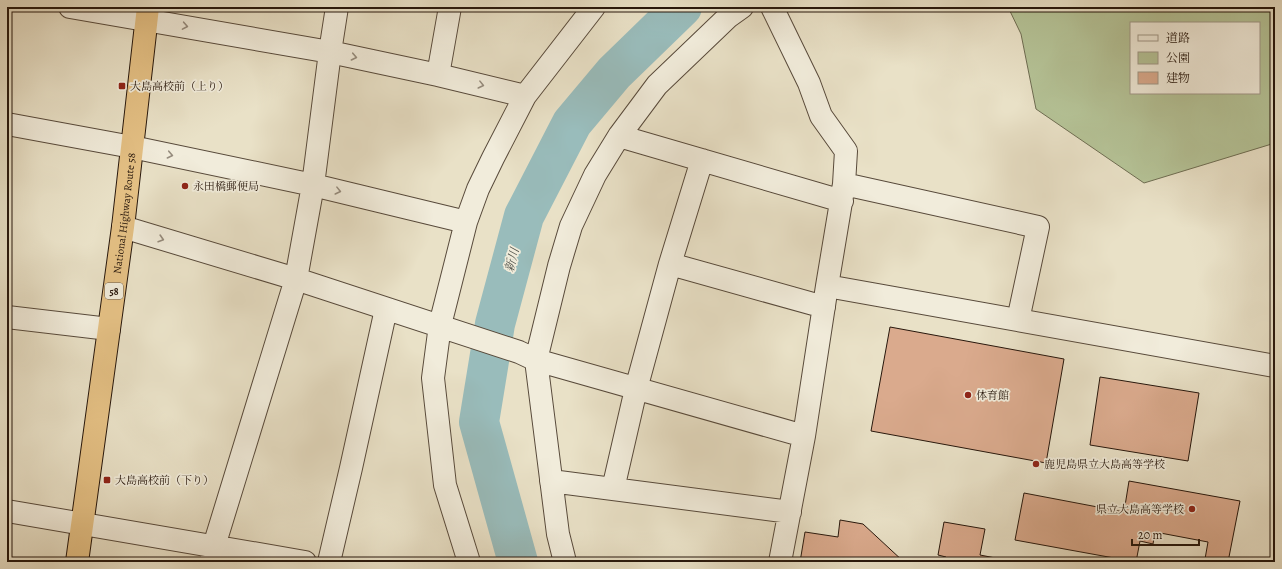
<svg xmlns="http://www.w3.org/2000/svg" width="1282" height="569" viewBox="0 0 1282 569" font-family="Alegreya,'Noto Serif JP',serif">
<rect width="100%" height="100%" fill="#e9e1c7"/>
<filter id="stains"><feTurbulence type="fractalNoise" baseFrequency=".005" numOctaves="4"/><feColorMatrix values="0 0 0 0 .2 0 0 0 0 .09 0 0 0 0 .02 0 0 0 .5 -.17"/></filter>
<radialGradient id="worn" r=".72"><stop offset=".6" stop-color="#630" stop-opacity="0"/><stop offset="1" stop-color="#630" stop-opacity=".3"/></radialGradient>
<path fill="#b5c397" stroke="#6e6d52" fill-rule="evenodd" d="M1008 7H1275V143L1144 183 1036 109 1021 34ZM1131 23H1259V93H1131Z"/>
<g fill="none" stroke-linecap="round" stroke-linejoin="round">
<path stroke="#99bcbb" stroke-width="40" d="M518 562 479 422 495 324 524 216 572 123 614 73 682 7"/>
</g>
<path fill="#daaa8d" stroke="#27170c" d="M890 327 1064 359 1046 463 871 431Z
M1100 377 1199 393 1188 461 1090 445Z
M1129 481 1240 501 1228 562H1219L1205 559 1208 542 1155 532 1153 544 1140 541 1136 562 1015 540 1024 493 1124 512Z
M840 520 863 524 904 562H800L805 532 838 537Z
M944 522 985 529 980 555 1016 562H945L946 557 938 555Z"/>
<g fill="none" stroke-linecap="round" stroke-linejoin="round">
<defs>
<path id="minor" d="M70 7 330 52 438 75 525 96
M772 7 809 83 821 116 846 151 844 184 827 286 804 436 780 562
M438 75 450 7
M7 124 132 147 313 185 466 222
M619 136 842 201
M844 184 1038 227 1018 320
M123 227 296 279 519 352 536 360 804 436
M670 264 824 307
M827 286 1275 366
M7 317 109 329
M551 481 790 512
M613 489 636 389 670 264 702 160
M7 511 305 562
M211 562 214 546 296 279 313 185 330 52 337 7
M329 562 351 468 386 309
M469 562 445 485 433 378 440 325 466 222 478 189 493 158 525 96 594 7
M565 562 558 534 536 360 559 266 571 226 595 175 619 136 657 85 728 17 742 7"/>
<g id="trunk">
<path id="s1" d="M77 562 123 227 148 7"/>
</g>
</defs>
<use href="#minor" stroke="#584a3b" stroke-width="24"/>
<use href="#trunk" stroke="#27170c" stroke-width="24"/>
<use href="#minor" stroke="#f1ecdb" stroke-width="22"/>
<use href="#trunk" stroke="#e4c084" stroke-width="22"/>
</g>
<defs><path id="oneway-chevron" d="M-2-3.5L2.5 0L-2 3.5" fill="none" stroke-width="1.6" stroke-linecap="round" stroke-linejoin="round"/></defs>
<g stroke="#968c7e">
<use href="#oneway-chevron" transform="translate(185 26) rotate(10)"/>
<use href="#oneway-chevron" transform="translate(354 57) rotate(12)"/>
<use href="#oneway-chevron" transform="translate(481 85) rotate(14)"/>
<use href="#oneway-chevron" transform="translate(170 155) rotate(12)"/>
<use href="#oneway-chevron" transform="translate(338 191) rotate(14)"/>
<use href="#oneway-chevron" transform="translate(161 239) rotate(17)"/>
</g>
<g fill="#8f2418" stroke="#f1ecdb" stroke-width="1.5">
<rect x="118" y="82" width="8" height="8" rx="2"/>
<circle cx="185" cy="186" r="4"/>
<circle cx="968" cy="395" r="4"/>
<circle cx="1036" cy="464" r="4"/>
<rect x="103" y="476" width="8" height="8" rx="2"/>
<circle cx="1192" cy="509" r="4"/>
</g>
<g text-anchor="middle" dominant-baseline="central" stroke-width="3.5" stroke-linejoin="round" paint-order="stroke">
<rect fill="#f1ecdb" stroke="#64574a" stroke-width="1" x="105" y="283" width="18" height="16" rx="3"/>
<g font-size="10" font-weight="bold" fill="#27170c">
<text x="114" y="291">58</text>
</g>
<g font-size="11" fill="#27170c" stroke="#f1ecdb" text-anchor="start">
<text x="130" y="86">大島高校前（上り）</text>
<text x="193" y="186">永田橋郵便局</text>
<text x="976" y="395">体育館</text>
<text x="1044" y="464">鹿児島県立大島高等学校</text>
<text x="115" y="480">大島高校前（下り）</text>
<text x="1184" y="509" text-anchor="end">県立大島高等学校</text>
</g>
<g font-size="11" fill="#27170c" stroke="#f1ecdb">
<text stroke="none"><textPath href="#s1" startOffset="352">National Highway Route 58</textPath></text>
</g>
<g font-size="12" font-style="italic" fill="#4f5149" stroke="#f1ecdb">
<text transform="translate(512 260) rotate(-75)">新川</text>
</g>
</g>
<rect width="1282" height="569" fill="none" stroke="#e9e1c7" stroke-width="24"/>
<rect x="8" y="8" width="1266" height="553" fill="none" stroke="#27170c" stroke-width="2"/>
<rect x="12" y="12" width="1258" height="545" fill="none" stroke="#27170c"/>
<rect x="1130" y="22" width="130" height="72" fill="#f1ecdb" stroke="#a09788"/>
<rect x="1138" y="35" width="20" height="6" fill="#f1ecdb" stroke="#a09788"/>
<text x="1166" y="42" font-size="12" fill="#27170c">道路</text>
<rect x="1138" y="52" width="20" height="12" fill="#b5c397" stroke="#a09788"/>
<text x="1166" y="62" font-size="12" fill="#27170c">公園</text>
<rect x="1138" y="72" width="20" height="12" fill="#daaa8d" stroke="#a09788"/>
<text x="1166" y="82" font-size="12" fill="#27170c">建物</text>
<path d="M1132 539v6h67v-6" fill="none" stroke="#27170c" stroke-width="2"/>
<text x="1138" y="539" font-size="12" fill="#27170c" stroke="#f1ecdb" stroke-width="3" paint-order="stroke">20 m</text>
<rect width="100%" height="100%" filter="url(#stains)"/>
<rect width="100%" height="100%" fill="url(#worn)"/>
</svg>
